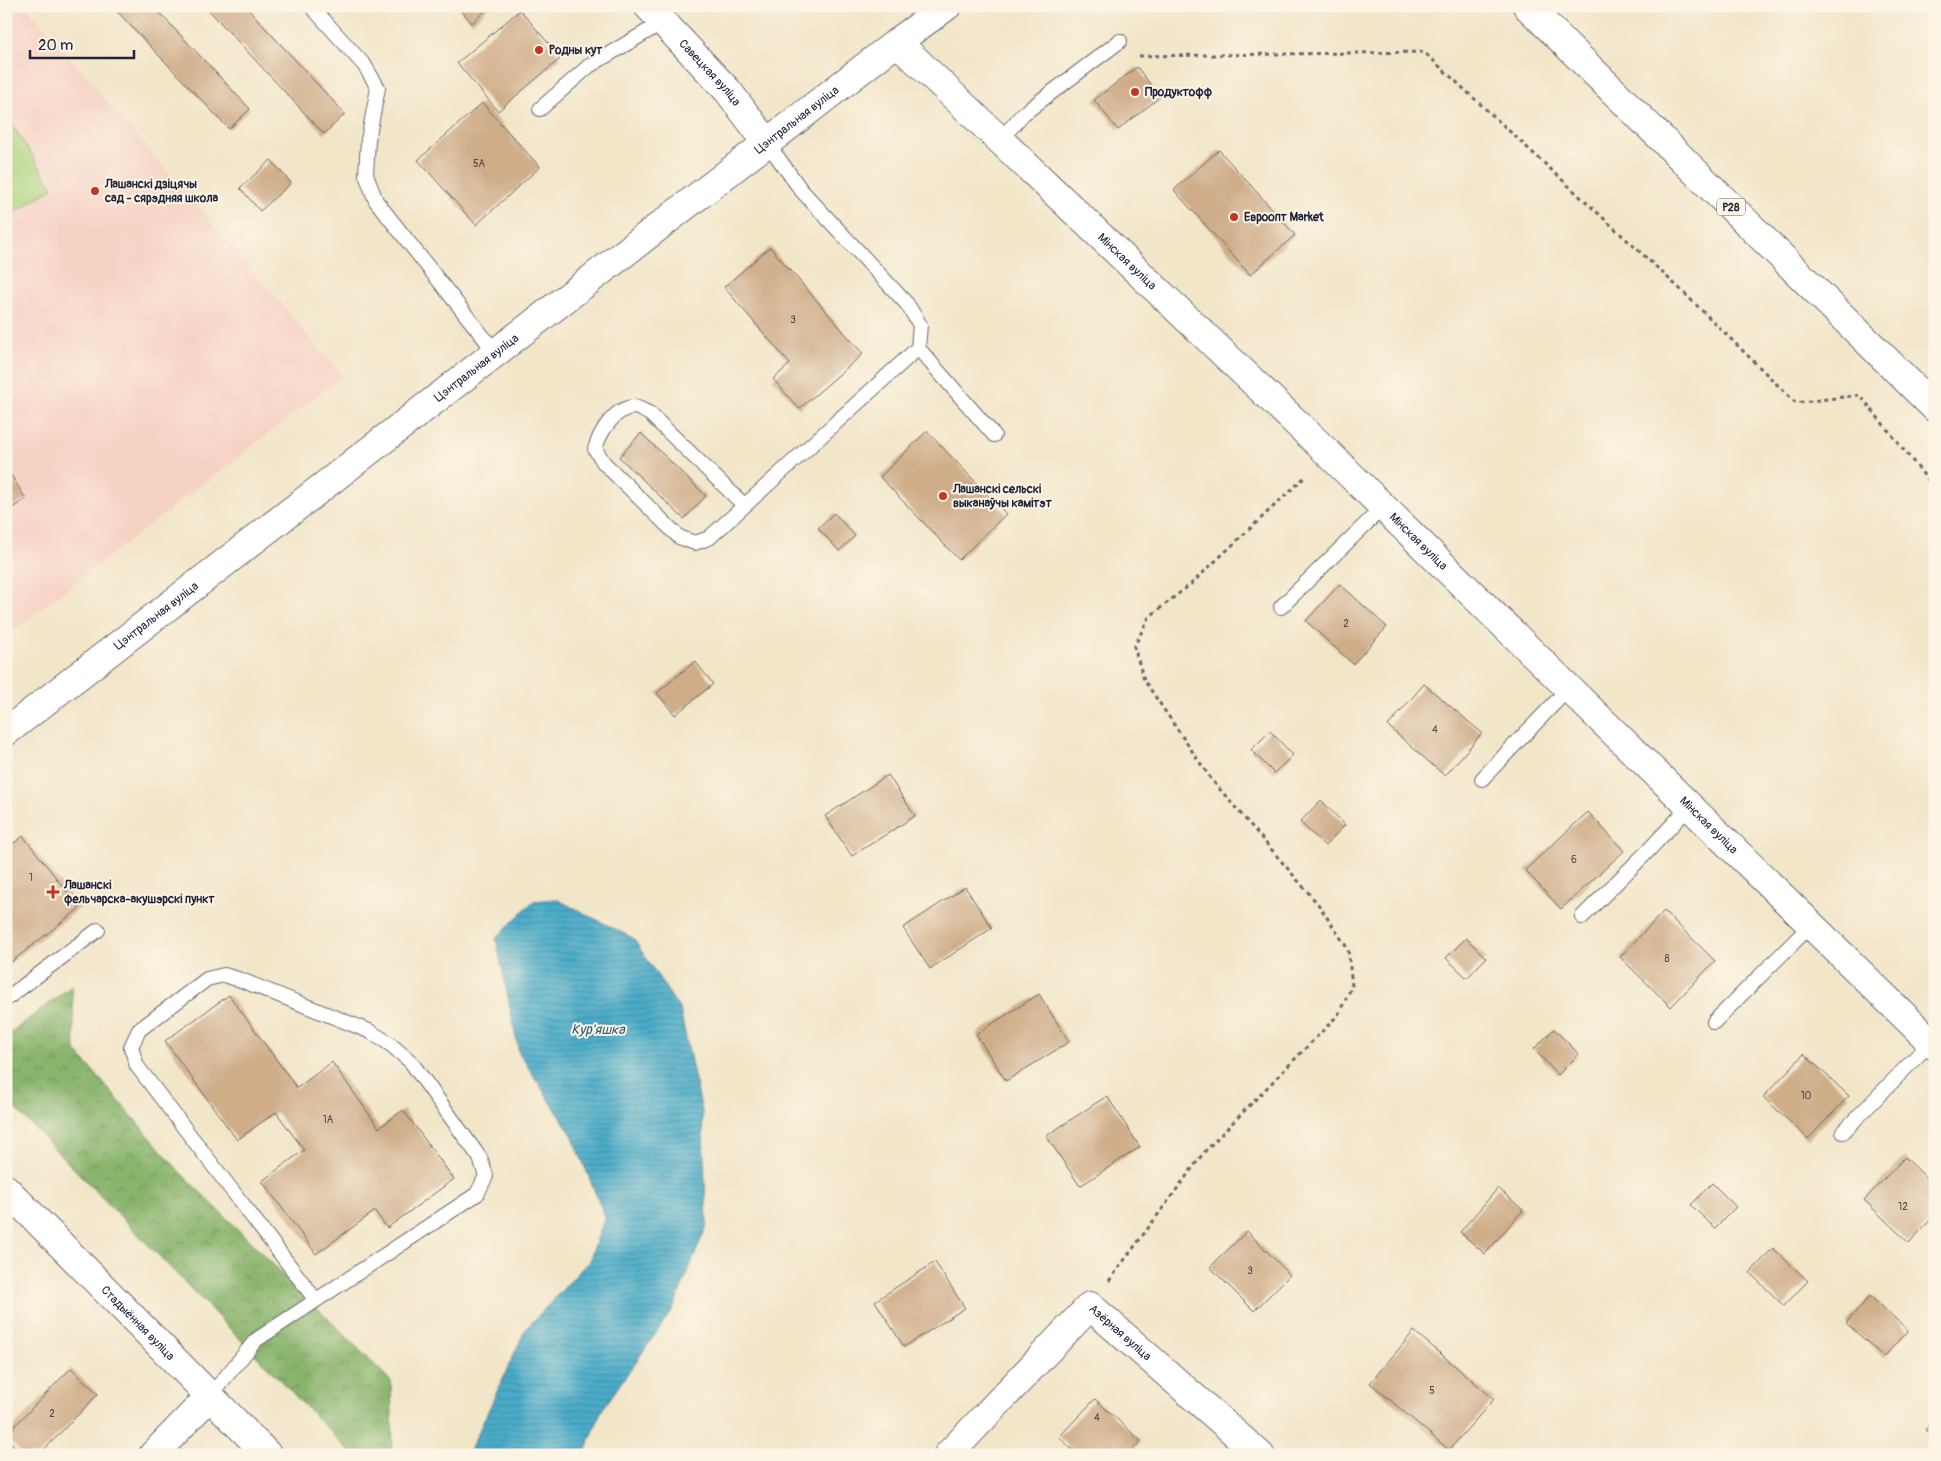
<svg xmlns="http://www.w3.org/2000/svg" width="1941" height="1461" viewBox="0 0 1941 1461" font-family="Pangolin,sans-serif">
<defs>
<pattern id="forest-crowns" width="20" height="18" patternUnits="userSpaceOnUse" patternTransform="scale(1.25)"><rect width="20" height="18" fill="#88b46c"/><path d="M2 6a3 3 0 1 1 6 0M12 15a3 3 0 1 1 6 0" fill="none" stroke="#6f925a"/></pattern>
<pattern id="water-rules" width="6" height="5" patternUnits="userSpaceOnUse" patternTransform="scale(1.25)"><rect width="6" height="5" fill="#4aacc9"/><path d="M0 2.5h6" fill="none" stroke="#3d8ca4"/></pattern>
</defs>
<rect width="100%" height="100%" fill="#fcf5e5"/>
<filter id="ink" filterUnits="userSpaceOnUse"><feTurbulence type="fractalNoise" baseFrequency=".02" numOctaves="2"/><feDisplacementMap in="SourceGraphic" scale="10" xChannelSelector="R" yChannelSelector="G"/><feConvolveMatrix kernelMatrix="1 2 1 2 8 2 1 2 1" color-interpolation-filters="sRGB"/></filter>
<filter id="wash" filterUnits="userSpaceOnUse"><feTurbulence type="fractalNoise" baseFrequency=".0096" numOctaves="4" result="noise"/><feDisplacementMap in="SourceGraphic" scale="20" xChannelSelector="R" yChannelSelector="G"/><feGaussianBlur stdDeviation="1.12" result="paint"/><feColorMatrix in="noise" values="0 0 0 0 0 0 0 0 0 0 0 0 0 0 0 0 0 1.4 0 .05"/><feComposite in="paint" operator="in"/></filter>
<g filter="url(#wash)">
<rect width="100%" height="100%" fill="#f2e6c9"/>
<path fill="#f6d2c5" d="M6 6H26L343 376 6 636Z"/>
<path fill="url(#forest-crowns)" stroke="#556b54" d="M72 986 75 1050 180 1172 391 1381 393 1455H353L6 1099V1036Z"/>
<path fill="#abd27c" stroke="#667a5c" d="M6 115 53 188 6 218Z"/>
<path fill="url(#water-rules)" stroke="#366782" d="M556 899 633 938 680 1010 702 1112 707 1225 673 1309 602 1410 584 1455H468L525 1330 589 1261 605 1217 572 1135 519 1053 496 938 533 901Z"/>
<g id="blocks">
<path fill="#cfad89" d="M112 6H153L250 109 229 129Z
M205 6H245L345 114 324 134Z
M457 6H490L472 23Z
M520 10 561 58 498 111 457 63Z
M1137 67 1160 97 1118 130 1094 100Z
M482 103 540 167 476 225 418 160Z
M1219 150 1295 235 1250 275 1174 190Z
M271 160 291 183 260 211 240 188Z
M770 247 863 354 799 409 773 379 790 364 724 287Z
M927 431 1006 514 959 560 880 477Z
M641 433 706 496 684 519 619 457Z
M6 467 26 499 6 512Z
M834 513 855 536 839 551 818 528Z
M1340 584 1387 627 1353 664 1306 621Z
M695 661 713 684 675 715 657 693Z
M1424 684 1482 733 1445 776 1388 726Z
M1270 731 1293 755 1274 773 1251 750Z
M888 775 915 816 852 856 825 816Z
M1321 800 1345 825 1325 846 1300 822Z
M1588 812 1624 851 1561 909 1525 870Z
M23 836 80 908 6 966V849Z
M965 887 992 928 930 969 903 928Z
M1664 911 1715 961 1671 1007 1620 957Z
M1466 938 1486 958 1467 978 1446 958Z
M1039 994 1069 1042 1006 1081 976 1034Z
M229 995 297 1088 332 1062 379 1128 403 1110 454 1179 387 1228 375 1211 316 1254 262 1181 304 1150 276 1112 237 1140 165 1041Z
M1554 1029 1579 1054 1558 1075 1534 1049Z
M1804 1054 1849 1096 1808 1139 1763 1097Z
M1107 1096 1140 1147 1080 1186 1046 1136Z
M1905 1157 1935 1186V1215L1909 1243 1864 1200Z
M1712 1183 1736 1207 1715 1228 1691 1205Z
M1498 1188 1523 1210 1485 1254 1460 1232Z
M1247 1231 1290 1275 1254 1311 1210 1267Z
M1773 1248 1808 1281 1784 1306 1750 1273Z
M935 1262 965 1308 904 1347 875 1301Z
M1870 1296 1908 1330 1884 1357 1846 1323Z
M1414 1331 1494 1399 1449 1450 1370 1383Z
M71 1368 98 1394 39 1455H24L6 1438V1435Z
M1095 1399 1141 1441 1128 1455H1078L1059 1437Z
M1935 1420V1439L1925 1430Z"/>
</g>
</g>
<g filter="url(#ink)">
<use href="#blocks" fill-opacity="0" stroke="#6b676d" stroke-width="1"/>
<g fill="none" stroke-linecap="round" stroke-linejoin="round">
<defs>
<path id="lane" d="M311 6 365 66 378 88 368 140 366 175 376 201 496 353
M540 109 589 66 663 22
M1000 140 1023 114 1120 41
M918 348 994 435
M744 505 650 414C646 412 640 408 635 407 615 407 600 432 595 449L604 463 679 537 695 543 709 538 918 348 920 325 907 304 801 190 768 144
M1281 607 1383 507
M1482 779 1569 688
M1582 917 1645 854 1690 806
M6 999 98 930
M1714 1022 1811 925
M1843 1132 1931 1042
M210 1396 256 1340 477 1194 486 1176 480 1158 411 1062 390 1044 369 1031 241 980 224 975 207 979 139 1030 131 1047 137 1066 315 1299"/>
<g id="street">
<path id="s1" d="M648 6 728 91 768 144"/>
<path id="s2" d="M897 42 1329 454 1935 1046"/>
<path id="s3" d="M6 1189 268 1455"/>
<path d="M153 1455 210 1396"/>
<path id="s4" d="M948 1455 1090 1306 1260 1455"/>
</g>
<g id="secondary">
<path id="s5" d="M6 732 897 42 947 6"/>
</g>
<path id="highway" d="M1527 6 1935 408"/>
</defs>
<use href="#lane" stroke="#6b676d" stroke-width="16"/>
<use href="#street" stroke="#6b676d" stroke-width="30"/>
<use href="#secondary" stroke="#6b676d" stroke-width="30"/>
<use href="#highway" stroke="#6b676d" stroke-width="30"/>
<path stroke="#6b676d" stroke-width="3" stroke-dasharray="4 4" stroke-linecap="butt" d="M1139 56 1424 52 1680 289 1796 403 1860 395 1931 484 1935 481
M1109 1281 1205 1151 1338 1015 1352 986 1348 949 1318 904 1211 779 1144 680 1134 647 1149 617 1191 584 1307 475"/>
<use href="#lane" stroke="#fff" stroke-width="14"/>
<use href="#street" stroke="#fff" stroke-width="28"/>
<use href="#secondary" stroke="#fff" stroke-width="28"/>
<use href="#highway" stroke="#fff" stroke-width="28"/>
</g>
</g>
<g fill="#c8321e" stroke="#fcf5e5" stroke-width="2">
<circle cx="539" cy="50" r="5"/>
<circle cx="1135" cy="92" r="5"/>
<circle cx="95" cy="191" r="5"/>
<circle cx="1234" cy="217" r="5"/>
<circle cx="943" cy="496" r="5"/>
<path d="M50.5 884.5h5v5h5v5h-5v5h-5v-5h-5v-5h5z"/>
</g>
<g text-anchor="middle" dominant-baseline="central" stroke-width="4" stroke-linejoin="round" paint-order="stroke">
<g font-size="10" fill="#4d454e">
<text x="479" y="164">5А</text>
<text x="793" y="320">3</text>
<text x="1346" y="624">2</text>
<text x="1435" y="730">4</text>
<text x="1574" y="860">6</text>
<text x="31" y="878">1</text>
<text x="1667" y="959">8</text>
<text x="1806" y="1096">10</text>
<text x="328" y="1120">1А</text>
<text x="1903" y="1207">12</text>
<text x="1250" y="1271">3</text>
<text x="1432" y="1391">5</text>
<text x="52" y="1414">2</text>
<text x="1097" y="1418">4</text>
</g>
<rect fill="#fcf5e5" stroke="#63616e" stroke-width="1" x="1717" y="198.5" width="28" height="17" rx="4"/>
<g font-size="11" font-weight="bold" fill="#22223b">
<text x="1731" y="207">Р28</text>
</g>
<g font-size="12" font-weight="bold" fill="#22223b" stroke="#fcf5e5" text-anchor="start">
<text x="549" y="50">Родны кут</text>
<text x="1145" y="92">Продуктофф</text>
<text x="105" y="184">Лашанскі дзіцячы<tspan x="105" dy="14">сад - сярэдняя школа</tspan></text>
<text x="1244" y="217">Евроопт Market</text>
<text x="953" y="489">Лашанскі сельскі<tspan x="953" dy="14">выканаўчы камітэт</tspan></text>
<text x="64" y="885">Лашанскі<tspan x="64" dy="14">фельчарска-акушэрскі пункт</tspan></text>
</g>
<g font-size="12" fill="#22223b" stroke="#fcf5e5">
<text stroke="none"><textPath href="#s1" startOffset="91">Савецкая вуліца</textPath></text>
<text stroke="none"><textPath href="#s5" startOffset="1000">Цэнтральная вуліца</textPath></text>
<text stroke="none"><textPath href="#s2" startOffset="318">Мінская вуліца</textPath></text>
<text stroke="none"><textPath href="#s5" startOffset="595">Цэнтральная вуліца</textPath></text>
<text stroke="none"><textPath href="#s2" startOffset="722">Мінская вуліца</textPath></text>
<text stroke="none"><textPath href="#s5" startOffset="190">Цэнтральная вуліца</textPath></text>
<text stroke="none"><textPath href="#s2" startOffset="1128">Мінская вуліца</textPath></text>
<text stroke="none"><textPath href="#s3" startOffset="188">Стадыённая вуліца</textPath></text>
<text stroke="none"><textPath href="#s4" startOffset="246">Азёрная вуліца</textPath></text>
</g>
<g font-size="14" font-style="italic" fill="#325974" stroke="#fcf5e5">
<text x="598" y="1029">Кур'яшка</text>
</g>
</g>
<rect width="1941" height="1461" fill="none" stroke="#fcf5e5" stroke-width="25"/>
<path d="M30 50v8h104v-8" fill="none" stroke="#22223b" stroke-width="2.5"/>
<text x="38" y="50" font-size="15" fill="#22223b" stroke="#fcf5e5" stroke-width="4" paint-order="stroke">20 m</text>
</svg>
